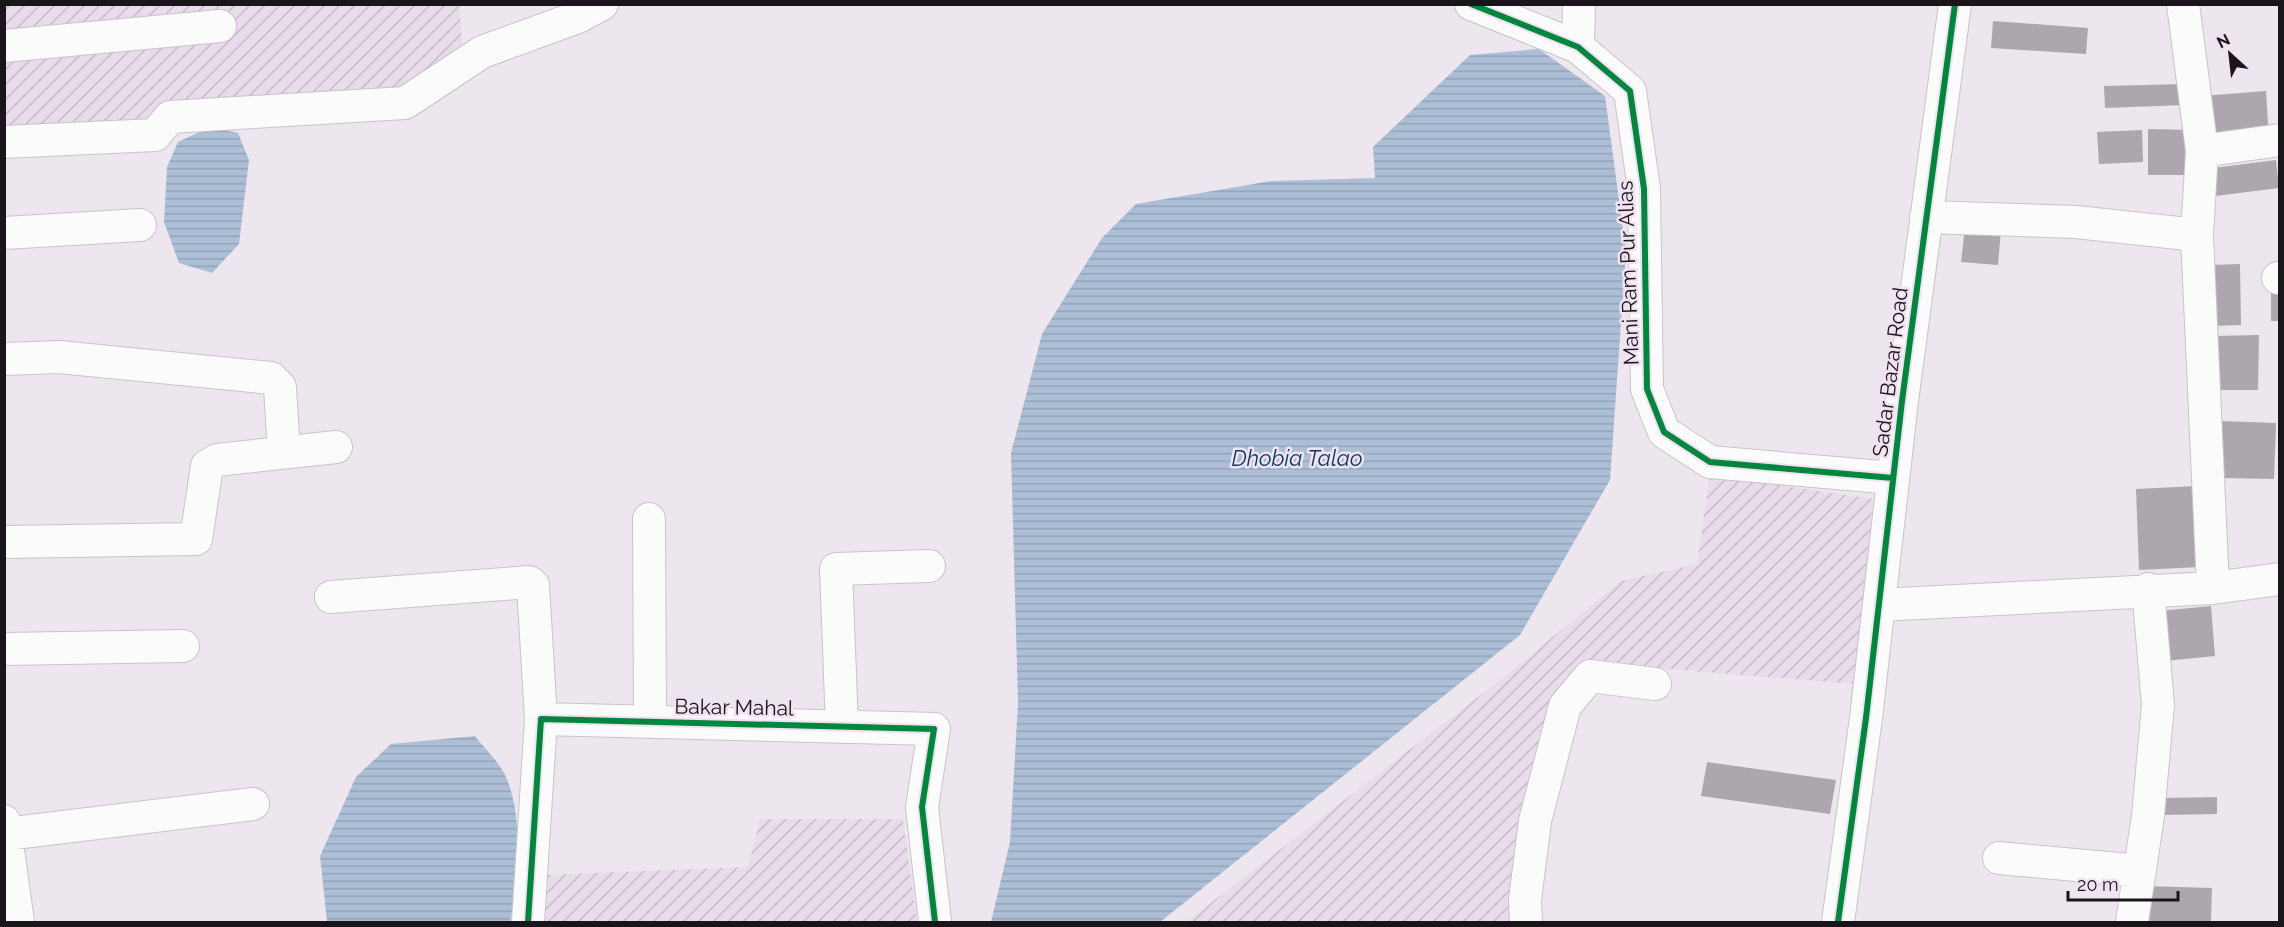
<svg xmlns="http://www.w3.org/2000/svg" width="2284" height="927" viewBox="0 0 2284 927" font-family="Raleway,sans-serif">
<defs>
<pattern id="industrial-furrows" width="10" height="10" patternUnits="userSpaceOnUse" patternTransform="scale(1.5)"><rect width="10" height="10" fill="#e8dbea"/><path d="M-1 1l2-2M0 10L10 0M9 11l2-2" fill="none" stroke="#c6bbc8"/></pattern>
<pattern id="water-rules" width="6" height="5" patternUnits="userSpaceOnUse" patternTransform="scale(1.5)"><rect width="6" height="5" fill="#acbfd6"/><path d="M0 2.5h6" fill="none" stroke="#93a3b7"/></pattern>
</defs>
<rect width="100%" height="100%" fill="#ede6ee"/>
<path fill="url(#industrial-furrows)" d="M4 5H459L463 51 394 96 147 124 5 129Z
M1710 475 1873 499 1857 684 1593 663 1546 717 1533 771 1512 922H1186L1504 677 1621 581 1697 564Z
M760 819H903L917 922H542L544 875 748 867Z"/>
<path fill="url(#water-rules)" d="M1539 49 1605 96 1626 252 1610 480 1520 635 1160 922H991L1010 842 1018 703 1011 453 1042 334 1102 238 1136 204 1271 181 1375 178 1373 147 1470 55Z
M210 127 238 133 249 160 239 244 212 273 179 263 164 222 167 167 178 142Z
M475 736C484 748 497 760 504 773 524 812 519 880 510 922H327L320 856 356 777 391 744Z"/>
<path fill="#aea6af" d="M1993 21 2088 28 2086 54 1991 48Z
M2185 84V105L2105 108 2104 86Z
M2266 91 2269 139 2206 143 2202 96Z
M2148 129 2195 130V175H2148Z
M2142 130 2143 162 2099 164 2097 132Z
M2276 160 2279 188 2208 197 2205 169Z
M1965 227 2001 229 1998 265 1961 262Z
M2240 264 2241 325 2212 326 2210 265Z
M2271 293H2280V321H2271Z
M2259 335 2258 390H2214V336Z
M2221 421 2276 423 2274 479 2219 478Z
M2197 486 2200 567 2139 570 2136 489Z
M2211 606 2215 656 2165 661 2159 611Z
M1707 762 1836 780 1830 814 1701 796Z
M2217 797V814L2163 815V798Z
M2146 886 2212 888 2211 922H2145Z"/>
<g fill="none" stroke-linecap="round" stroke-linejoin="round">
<defs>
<path id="street" d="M1471 4 1578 47 1630 91 1644 189 1647 389 1664 432 1710 462 1893 478
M2183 4 2202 151 2197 235 2213 588
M4 46 220 26
M1578 47 1579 4
M4 142 155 135 170 117 405 103 482 52 578 17 602 4
M2202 151 2280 140
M1926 217 2076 222 2197 235
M4 233 140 225
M2278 278H2280
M4 359 59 357 271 378 280 387 284 452
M649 519 650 722
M4 542 196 539 207 466 217 460 336 447
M331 597 529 582 533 585 541 719
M1879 605 2213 588 2280 579
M4 649 183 646
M842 727 836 569 929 566
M4 821 18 922
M6 834 253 804
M1999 858 2140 871
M528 922 541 719 934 729 922 807 935 922
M1526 922 1525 900 1535 821 1565 706 1590 676 1655 684
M1838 922 1866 718 1902 401 1955 4
M2132 922 2148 816 2158 705 2148 589"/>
</defs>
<use href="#street" stroke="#c8c3c9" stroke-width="34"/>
<use href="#street" stroke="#fcfbfc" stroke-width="32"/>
<defs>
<path id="cycleway" d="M1471 4 1578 47 1630 91 1644 189 1647 389 1664 432 1710 462 1893 478
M528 922 541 719 934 729 922 807 935 922
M1838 922 1866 718 1902 401 1955 4"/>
</defs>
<use href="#cycleway" stroke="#f0e2f1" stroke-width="10"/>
<use href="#cycleway" stroke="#00873e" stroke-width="6"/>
</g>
<g text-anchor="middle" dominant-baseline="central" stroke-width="5" stroke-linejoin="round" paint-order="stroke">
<g font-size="21" fill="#1a151a" stroke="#f0e2f1">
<text transform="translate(1628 273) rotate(-92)">Mani Ram Pur Alias</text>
<text transform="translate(1890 372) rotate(-83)">Sadar Bazar Road</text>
<text transform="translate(734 707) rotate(1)">Bakar Mahal</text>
</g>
<g font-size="22" font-style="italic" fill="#0c3c64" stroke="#f0e2f1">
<text x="1297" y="458">Dhobia Talao</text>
</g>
</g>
<rect width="2284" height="927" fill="none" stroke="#1a151a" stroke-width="12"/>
<g transform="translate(2230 54) rotate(333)" stroke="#f0e2f1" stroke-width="4.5" paint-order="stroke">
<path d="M0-4.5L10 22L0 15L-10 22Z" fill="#1a151a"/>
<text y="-9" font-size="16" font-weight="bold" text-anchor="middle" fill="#1a151a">N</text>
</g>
<path d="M2068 891v9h110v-9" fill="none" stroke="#1a151a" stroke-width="3"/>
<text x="2077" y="891" font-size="18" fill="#1a151a" stroke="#f0e2f1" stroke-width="4.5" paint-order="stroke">20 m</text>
</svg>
